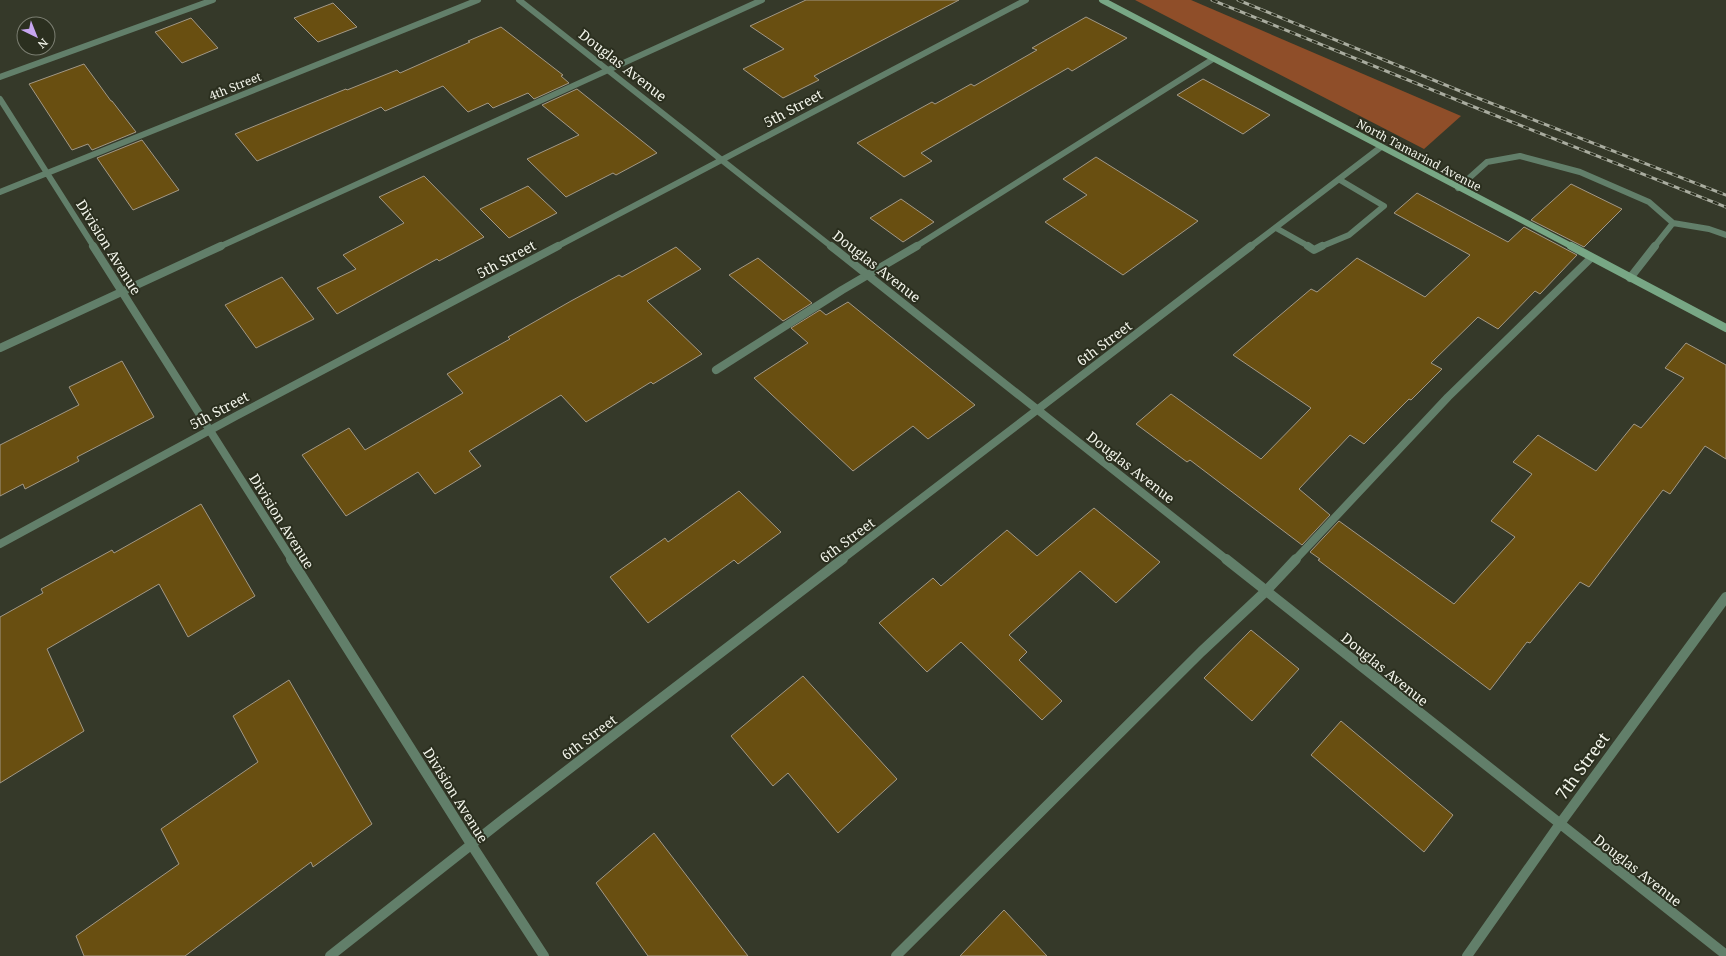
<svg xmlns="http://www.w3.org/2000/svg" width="1726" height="956" viewBox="0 0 1726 956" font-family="'Noto Serif',serif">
<rect width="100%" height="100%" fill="#353929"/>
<path fill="#8f4e29" d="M1135 0H1191L1461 116 1424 149Z"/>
<path fill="#694f11" stroke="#a29886" d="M806 0H959L814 76 819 80 783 98 743 69 784 49 750 26Z
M333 3 357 27 318 42 294 18Z
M1086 17 1127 38 1072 71 1068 68 921 153 932 161 904 177 857 143 932 102 935 104 971 84 974 86 1037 50 1032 48Z
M191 18 218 48 182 63 155 32Z
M501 27 563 75 561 76 569 83 534 99 528 93 493 108 488 103 468 112 443 86 385 111 381 107 257 161 235 134 346 89 347 90 397 70 400 73 470 42 468 41Z
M84 64 111 101H112L136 132 92 150 88 144 72 150 29 84Z
M1203 79 1270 115 1243 134 1177 95Z
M577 89 657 153 616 175 613 173 566 197 527 159 579 135 542 105Z
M142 140 179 190 133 210 97 158Z
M1096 157 1198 221 1123 275 1045 222 1087 195 1063 179Z
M424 176 484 237 439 261 437 259 337 314 317 288 356 269 343 255 404 223 379 197Z
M1571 184 1622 209 1584 247 1531 220Z
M528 186 557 213 509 238 480 209Z
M1417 193 1508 242 1524 227 1577 255 1540 294 1535 291 1498 329 1478 317 1431 363 1442 369 1411 400 1409 399 1364 444 1350 435 1299 489 1330 515 1302 545 1190 460 1187 462 1136 424 1171 394 1261 459 1311 408 1233 355 1311 289 1317 292 1357 258 1425 297 1470 255 1394 213Z
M901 199 934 222 903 242 870 218Z
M676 247 701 269 647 301 702 354 653 384 651 382 586 422 561 395 469 451 481 466 435 494 418 472 346 516 302 455 349 428 365 450 463 393 447 374 510 339 508 337 571 301 619 275 622 277Z
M758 258 812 303 783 321 729 275Z
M282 277 314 319 256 348 225 305Z
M848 302 975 405 928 439 913 426 853 471 754 378 808 343 791 328 820 310 826 315Z
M1686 343 1726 365V459L1705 446 1670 494 1663 490 1589 587 1580 582 1530 643 1527 642 1490 690 1318 560 1320 559 1310 552 1339 521 1454 604 1515 537 1491 521 1532 474 1513 462 1538 435 1596 471 1634 424 1641 428 1684 378 1665 368Z
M122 361 154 417 77 457 79 461 25 489 23 484 0 496V445L79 405 69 387Z
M739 491 781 532 738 564 734 560 648 623 610 577 665 538 668 542Z
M201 504 255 596 188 637 159 584 47 649 84 731 0 783V617L43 593 41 589 112 550 114 553Z
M1094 508 1160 562 1116 603 1080 571 1009 635 1027 652 1019 660 1062 701 1042 720 961 642 927 672 879 623 933 578 941 586 1007 530 1037 556Z
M1251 630 1299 669 1252 721 1204 678Z
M803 676 897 779 838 833 788 773 773 786 731 736Z
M289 680 372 824 313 867 311 862 185 956H84L76 936 179 864 161 829 258 762 233 716Z
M1341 721 1453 815 1424 852 1311 755Z
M654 833 748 956H648L596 883Z
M1004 910 1047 956H960Z"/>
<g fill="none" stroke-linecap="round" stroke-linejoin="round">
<path stroke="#627f6a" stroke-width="6" d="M0 77 213 0
M1458 188 1487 162 1520 156 1580 172 1649 202 1673 223 1654 247
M1673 223 1709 229 1726 235
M1276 228 1310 247
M219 247 762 0
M915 247 1213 59
M1320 247 1349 235 1384 206 1340 180"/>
<path stroke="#627f6a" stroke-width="8" d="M1308 246 1314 250 1322 246
M1630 278 1655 246
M0 348 221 246
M716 370 842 290 917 246
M1295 560 1448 397 1591 258"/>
<path stroke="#627f6a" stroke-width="10" d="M896 956 1201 652 1266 591 1296 559"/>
<path stroke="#627f6a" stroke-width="6" d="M519 0 832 247
M0 99 94 247
M0 192 478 0
M556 247 1026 0
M1250 247 1381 147"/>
<path stroke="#627f6a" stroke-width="8" d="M93 246 292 560
M831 246 1227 560
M0 544 236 416 558 246
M841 560 1251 246"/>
<path stroke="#627f6a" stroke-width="10" d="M291 559 471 844 544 956
M1226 559 1726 955
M330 956 505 818 843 559
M1467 956 1559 825 1726 597"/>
<path stroke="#78a785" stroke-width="6" d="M1102 0 1573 247"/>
<path stroke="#78a785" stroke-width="8" d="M1571 246 1726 328"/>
<defs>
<path id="rail" d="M1212 0 1479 109 1726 207
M1238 0 1465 93 1726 195"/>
</defs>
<use href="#rail" stroke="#a9ac9f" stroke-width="3"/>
<use href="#rail" stroke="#2b2f1f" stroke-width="2" stroke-dasharray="6" stroke-linecap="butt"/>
</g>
<g text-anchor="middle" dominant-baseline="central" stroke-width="4" stroke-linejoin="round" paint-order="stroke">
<g font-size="12" fill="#f3f5eb" stroke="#2b2f1f">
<text transform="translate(235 86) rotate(-22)">4th Street</text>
<text transform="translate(1419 155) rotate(28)">North Tamarind Avenue</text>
</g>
<g font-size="14" fill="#f3f5eb" stroke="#2b2f1f">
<text transform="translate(623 65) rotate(38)">Douglas Avenue</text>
<text transform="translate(793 108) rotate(-28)">5th Street</text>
<text transform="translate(109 247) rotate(58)">Division Avenue</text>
<text transform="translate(506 259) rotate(-28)">5th Street</text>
<text transform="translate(877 266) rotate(38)">Douglas Avenue</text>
<text transform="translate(1104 343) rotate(-37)">6th Street</text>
<text transform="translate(219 410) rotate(-28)">5th Street</text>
<text transform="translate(1131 467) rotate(38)">Douglas Avenue</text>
<text transform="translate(282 521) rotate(58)">Division Avenue</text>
<text transform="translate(847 540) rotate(-37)">6th Street</text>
<text transform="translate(1385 669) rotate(39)">Douglas Avenue</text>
<text transform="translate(589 737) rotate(-37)">6th Street</text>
<text transform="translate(456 795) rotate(58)">Division Avenue</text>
<text transform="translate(1638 870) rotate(38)">Douglas Avenue</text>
</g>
<g font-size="17" fill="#f3f5eb" stroke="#2b2f1f">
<text transform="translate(1582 766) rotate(-54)">7th Street</text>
</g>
</g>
<g transform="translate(36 36) rotate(137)"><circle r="19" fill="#2b2f1f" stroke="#7b7e71"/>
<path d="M0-3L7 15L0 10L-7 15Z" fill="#c7a6f0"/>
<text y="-6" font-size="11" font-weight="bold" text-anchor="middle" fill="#f3f5eb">N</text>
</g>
</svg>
